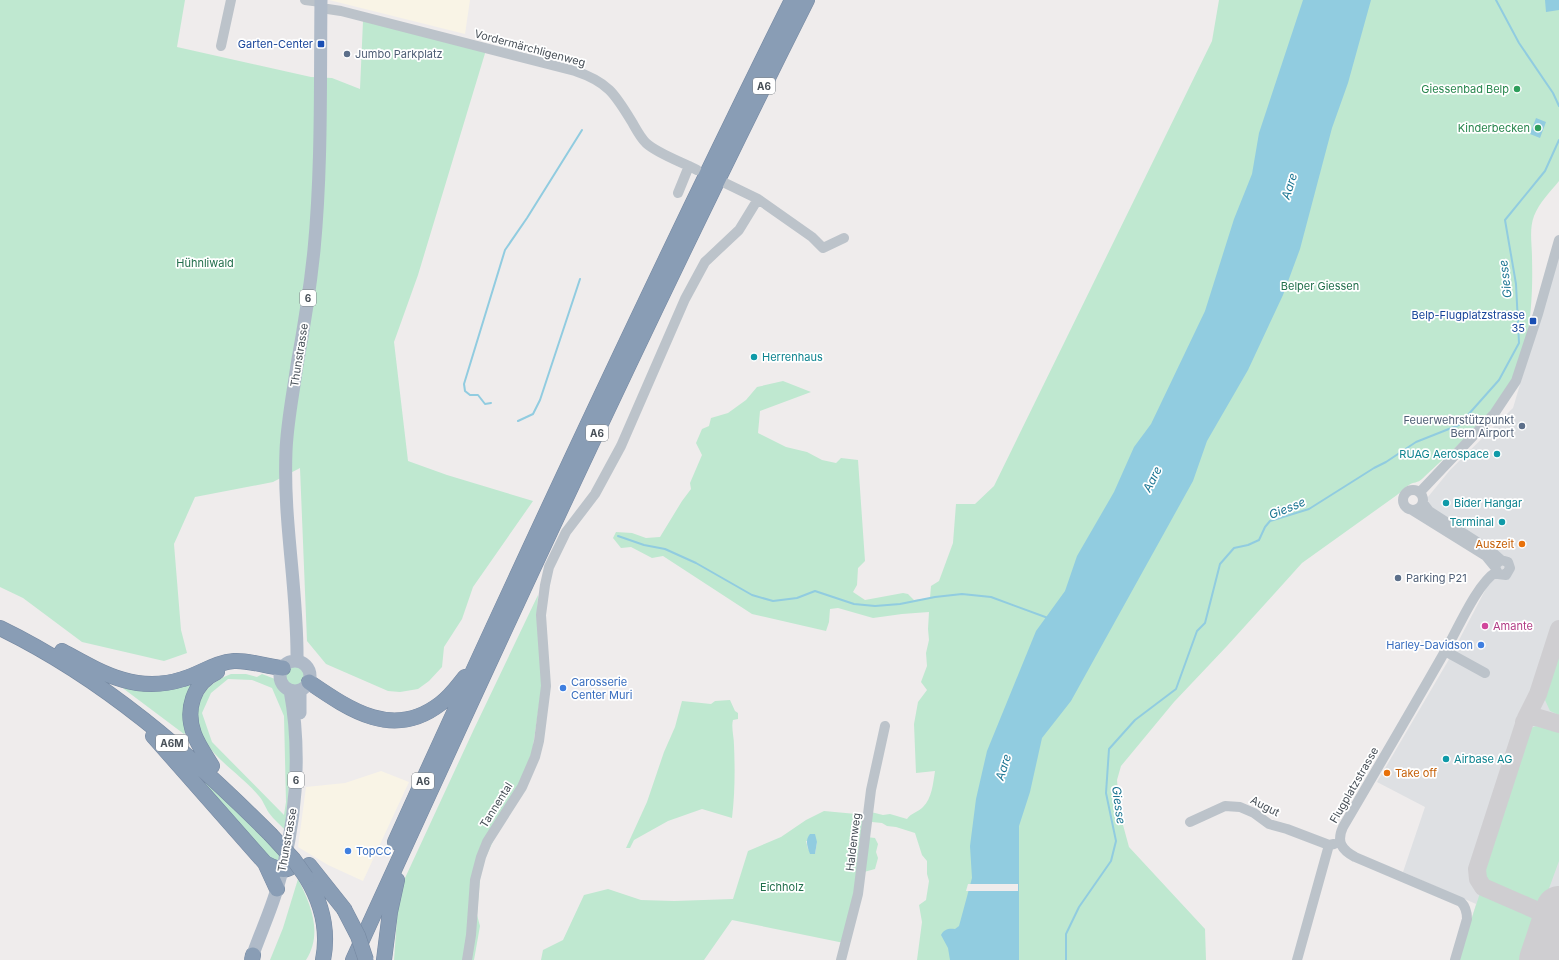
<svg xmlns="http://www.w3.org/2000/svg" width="1559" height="960" viewBox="0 0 1559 960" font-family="Inter,sans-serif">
<rect width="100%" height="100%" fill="#efecec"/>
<path fill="#f9f4e6" d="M329 0H470L465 34Z
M381 771 409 782 363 881 328 865 298 847 306 787 345 783Z"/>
<path fill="#dee0e3" d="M1559 253V960H1459L1476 904 1403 872 1425 807 1377 782 1448 661 1501 560 1423 503 1450 470 1513 408Z"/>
<path fill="#bfe8d0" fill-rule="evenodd" d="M0 0H185L177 47 311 77 332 78 360 89 363 21 486 50 418 275 394 342 408 461 447 475 533 501 473 587 462 619 444 647 442 667 429 681 418 689 400 692 388 691 326 664 307 641 300 468 273 482 195 497 174 544 181 630 187 653 164 661 82 642 23 598 0 587Z
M1219 0H1559V181C1550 192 1539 203 1534 216 1529 229 1532 244 1532 258 1533 295 1531 344 1514 377 1496 412 1451 452 1422 479 1418 483 1413 482 1409 485 1405 487 1401 492 1397 495L1302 563 1227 646 1174 702 1121 766 1117 780 1120 814 1129 847 1205 929 1206 960H917L922 922 919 905 926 900 929 881 927 874V861L922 855 915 833 896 827 887 826 882 823 872 822 870 818 871 812 883 815 890 814 907 819C911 813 918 812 923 807 932 798 933 784 935 771L916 773 914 724 918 702 927 690 921 682 927 666 926 653 929 640 928 629 929 612 902 614 873 618 838 608 830 609 829 622 826 631 752 614 663 556 652 558 631 547 621 548 613 538 616 532 632 533 646 538 660 537 682 501 691 489 690 483 702 455 696 443 702 429 709 426 711 418 728 413 746 400 757 387 783 381 811 392 760 411 758 433 786 447 807 452 822 460 836 463 841 458 858 460 865 561 858 568 857 585 853 592 865 600 903 593 908 594 914 600 930 598 931 586 939 581 953 543 956 504H975L994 486 1212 41Z
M538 595 537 620 543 678 531 760 481 867 477 915 480 926 474 960H394L399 891 474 729Z
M1559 655V715L1550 711 1545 700Z
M284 676a11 11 0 1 1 22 0a11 11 0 1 1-22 0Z
M231 674H246L257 677 262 674 275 679 285 690 292 738 286 831C281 825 274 820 269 813 265 807 263 800 258 795 236 768 188 746 199 704 204 688 216 680 231 674ZM228 679 252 680 272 688 284 716 286 802 284 815 212 742 202 713 211 693Z
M201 675 189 730 184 734 120 686Z
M730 700 735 711 738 713V719L733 720C731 727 734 737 734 745 735 769 735 793 732 818L702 809 668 821 634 840 630 848H626L647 802 664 752 675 727 682 701 711 704 715 701Z
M1536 726 1559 732V861L1547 894 1540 901H1528L1490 885 1484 879 1481 870 1525 732 1528 729Z
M172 750 282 853 277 866Z
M824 811 867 815 866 837 875 838 878 844 876 852 878 858 875 869 864 872 844 943 732 920 704 960H541L543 950 563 940 584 895 608 889 641 900 674 901 733 899 748 851 781 837 806 820ZM806 841 817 842 815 854 808 849Z
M298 879C311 905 323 933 306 960H270L283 928Z
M1480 893 1536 918C1540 929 1530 949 1526 960H1458Z"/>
<path fill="#91cce0" d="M1303 0H1371L1348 83 1332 128 1300 249 1283 295 1248 370 1207 441 1193 481 1071 701 1042 738 1030 792 1019 826V960H950L948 948 941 935C944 929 949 928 955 929L959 926 972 878 970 846 976 799 987 751 1036 631 1065 591 1077 556 1114 492 1134 447 1151 424 1205 311 1234 219 1252 174 1259 133Z
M1545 0H1559V10L1546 12Z
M1536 118 1546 122 1540 138 1530 134Z
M810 834H815L817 842 815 854H810C807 846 805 840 810 834Z"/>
<path fill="#efecec" d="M968 884H1018V891H966Z"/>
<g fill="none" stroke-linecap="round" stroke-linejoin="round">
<path stroke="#91cce0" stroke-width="2" d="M1496 0 1519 43 1553 93 1559 106
M491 403 485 404 478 395H470L465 391 464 384 505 250 527 218 582 130
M518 421 533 414 540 400 580 279
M618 536 644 545 665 549 696 563 752 595 773 601 797 598 815 591 854 604 875 606 900 604 935 597 962 594 991 597 1048 618
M1066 960V934L1079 907 1111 861 1116 841 1106 793 1109 749 1135 720 1176 689 1197 631 1205 623 1220 564 1234 548 1248 545 1259 540 1265 527 1270 521 1309 509 1374 468 1386 462 1416 442 1459 425 1499 380 1519 343 1516 284 1505 220 1545 171 1559 140"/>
<path stroke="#cfced1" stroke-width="18" d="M1524 722 1526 719 1531 717H1536L1559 724
M1538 911 1549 910 1559 903
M1546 948C1550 933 1554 920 1538 911L1483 887 1478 879 1477 869 1526 718 1538 694 1559 629"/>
<path stroke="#cfced1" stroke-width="46" d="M1542 960 1559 909"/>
<defs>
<path id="highway" d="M0 628C103 678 189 753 270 834
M62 651C102 673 136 694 183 679 200 674 216 662 234 661 250 660 267 667 283 668
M309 682C350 710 393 740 440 704 450 697 457 687 465 677
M153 736 265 863 277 889
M212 766C206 756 198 745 194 734 185 710 193 683 217 672
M395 842C523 560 654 278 792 0
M265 863C273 867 283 873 291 867
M309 865 344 909
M306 877C322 903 329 930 323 960
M252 960 253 955
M353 960C500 638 648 316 807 0
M384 960 390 912 397 880"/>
</defs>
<use href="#highway" stroke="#7588a1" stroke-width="16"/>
<path stroke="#bcc3ca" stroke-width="10" d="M305 0 321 2
M321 8 341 11 575 71C608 82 615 94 632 122 636 129 640 137 646 143 658 154 682 162 697 170
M221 46 231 0
M725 183 758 199 812 237 823 248 844 238
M678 193 689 166
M1403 500a10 10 0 1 1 20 0a10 10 0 1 1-20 0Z
M1420 492 1494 414 1516 381 1538 314 1559 240
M1423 503 1429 511 1491 551 1501 560
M1412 510 1486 556 1495 567 1498 574 1506 575 1510 568 1508 562 1501 560 1496 564 1495 567
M1445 651 1485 673
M1190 822 1225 806 1240 807 1254 813 1269 824 1287 829 1329 845
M467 960 471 935 475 880 481 857 487 842 522 787 535 757 539 741 546 686 541 615 545 585 549 567 566 532 595 494 621 446 685 299 705 262 739 230 758 199
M841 960 858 894 871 790 885 726
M1297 960 1329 845 1334 844
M1455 960 1467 919C1467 912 1466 907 1461 902L1355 857C1342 850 1336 842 1343 827 1377 769 1411 711 1444 653 1456 633 1477 583 1496 572"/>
<path stroke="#afbac8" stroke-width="13" d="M280 676a15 15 0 1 1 30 0a15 15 0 1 1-30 0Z
M297 661C298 591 283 522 286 451 287 423 293 394 297 365 304 327 310 289 314 250 322 167 320 83 321 0
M300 713V690
M251 960C259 936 270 913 277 889 296 827 302 754 290 690"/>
<use href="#highway" stroke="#899db5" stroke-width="15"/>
<defs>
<path id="highway-bridge" d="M270 834 294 860 306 877
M344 909 358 936 366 960"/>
</defs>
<use href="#highway-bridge" stroke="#7588a1" stroke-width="16" stroke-linecap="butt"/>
<use href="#highway-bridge" stroke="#899db5" stroke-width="15"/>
</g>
<g fill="#1a4fb4" stroke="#fff" stroke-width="1.5">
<rect x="317" y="40" width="8" height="8" rx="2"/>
<rect x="1529" y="317" width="8" height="8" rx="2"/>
</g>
<g fill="#5c6f8a" stroke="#fff" stroke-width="1.5">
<circle cx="347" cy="54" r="4"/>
<circle cx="1522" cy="426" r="4"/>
<circle cx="1398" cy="578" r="4"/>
</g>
<g fill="#2e9e5b" stroke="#fff" stroke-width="1.5">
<circle cx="1517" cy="89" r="4"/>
<circle cx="1538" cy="128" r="4"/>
</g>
<g fill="#0f9aa8" stroke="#fff" stroke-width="1.5">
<circle cx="754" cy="357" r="4"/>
<circle cx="1497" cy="454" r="4"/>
<circle cx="1446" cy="503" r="4"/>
<circle cx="1502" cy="522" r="4"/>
<circle cx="1446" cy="759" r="4"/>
</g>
<g fill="#e8710a" stroke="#fff" stroke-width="1.5">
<circle cx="1522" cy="544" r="4"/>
<circle cx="1387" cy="773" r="4"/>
</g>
<circle fill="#d1479c" stroke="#fff" stroke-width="1.5" cx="1485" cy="626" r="4"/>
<g fill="#3f7fe0" stroke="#fff" stroke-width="1.5">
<circle cx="1481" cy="645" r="4"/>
<circle cx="563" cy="688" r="4"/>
<circle cx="348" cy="851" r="4"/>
</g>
<g text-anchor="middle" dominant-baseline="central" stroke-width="3.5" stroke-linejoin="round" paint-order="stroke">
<g fill="#fff" stroke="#7e8489" stroke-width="1">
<rect x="753" y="78" width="22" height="16" rx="3"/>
<rect x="300" y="290" width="16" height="16" rx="3"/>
<rect x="586" y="425" width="22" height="16" rx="3"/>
<rect x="156" y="735" width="32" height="16" rx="3"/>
<rect x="288" y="772" width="16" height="16" rx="3"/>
<rect x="412" y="773" width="22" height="16" rx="3"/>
</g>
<g font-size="10" font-weight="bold" fill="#474f57">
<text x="764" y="86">A6</text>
<text x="308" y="298">6</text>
<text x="597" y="433">A6</text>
<text x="172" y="743">A6M</text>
<text x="296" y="780">6</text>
<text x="423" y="781">A6</text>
</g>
<g font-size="11" fill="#164399" stroke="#fff" text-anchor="end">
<text x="313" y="44">Garten-Center</text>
<text x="1525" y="315">Belp-Flugplatzstrasse<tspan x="1525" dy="13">35</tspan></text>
</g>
<g font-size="11" fill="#474f57" stroke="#fff">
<text transform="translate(530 48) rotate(15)">Vordermärchligenweg</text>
<text transform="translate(299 355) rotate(-81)">Thunstrasse</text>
<text transform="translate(1354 785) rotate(-60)">Flugplatzstrasse</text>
<text transform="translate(496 805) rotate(-58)">Tannental</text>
<text transform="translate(1265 806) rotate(27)">Augut</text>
<text transform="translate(287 840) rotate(-80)">Thunstrasse</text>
<text transform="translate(853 842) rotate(-83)">Haldenweg</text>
</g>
<g font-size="11" fill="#4e5e75" stroke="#fff" text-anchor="start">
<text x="355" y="54">Jumbo Parkplatz</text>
<text x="1514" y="420" text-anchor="end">Feuerwehrstützpunkt<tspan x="1514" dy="13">Bern Airport</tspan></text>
<text x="1406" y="578">Parking P21</text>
</g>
<g font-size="11" fill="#27864d" stroke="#fff" text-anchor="end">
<text x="1509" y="89">Giessenbad Belp</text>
<text x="1530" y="128">Kinderbecken</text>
</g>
<g font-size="11" fill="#216e4b" stroke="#fff">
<text x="205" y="263">Hühnliwald</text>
<text x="1320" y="286">Belper Giessen</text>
<text x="782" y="887">Eichholz</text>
</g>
<g font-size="11" fill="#0d838f" stroke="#fff" text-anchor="start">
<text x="762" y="357">Herrenhaus</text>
<text x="1489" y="454" text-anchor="end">RUAG Aerospace</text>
<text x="1454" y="503">Bider Hangar</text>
<text x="1494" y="522" text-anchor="end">Terminal</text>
<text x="1454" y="759">Airbase AG</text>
</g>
<g font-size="11" fill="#c56008" stroke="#fff" text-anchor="end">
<text x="1514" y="544">Auszeit</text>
<text x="1395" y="773" text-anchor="start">Take off</text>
</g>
<g font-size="11" fill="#b23c85" stroke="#fff" text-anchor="start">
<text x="1493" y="626">Amante</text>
</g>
<g font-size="11" fill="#366cbe" stroke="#fff" text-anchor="start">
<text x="1473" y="645" text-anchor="end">Harley-Davidson</text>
<text x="571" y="682">Carosserie<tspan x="571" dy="13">Center Muri</tspan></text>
<text x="356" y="851">TopCC</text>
</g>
<g font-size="12" font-style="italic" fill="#1d7693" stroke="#fff">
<text transform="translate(1289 186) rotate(-72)">Aare</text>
<text transform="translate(1505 279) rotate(-97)">Giesse</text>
<text transform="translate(1152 479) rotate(-63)">Aare</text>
<text transform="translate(1287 508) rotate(-22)">Giesse</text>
<text transform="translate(1003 767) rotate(-72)">Aare</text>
<text transform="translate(1119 805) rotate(82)">Giesse</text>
</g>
</g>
</svg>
